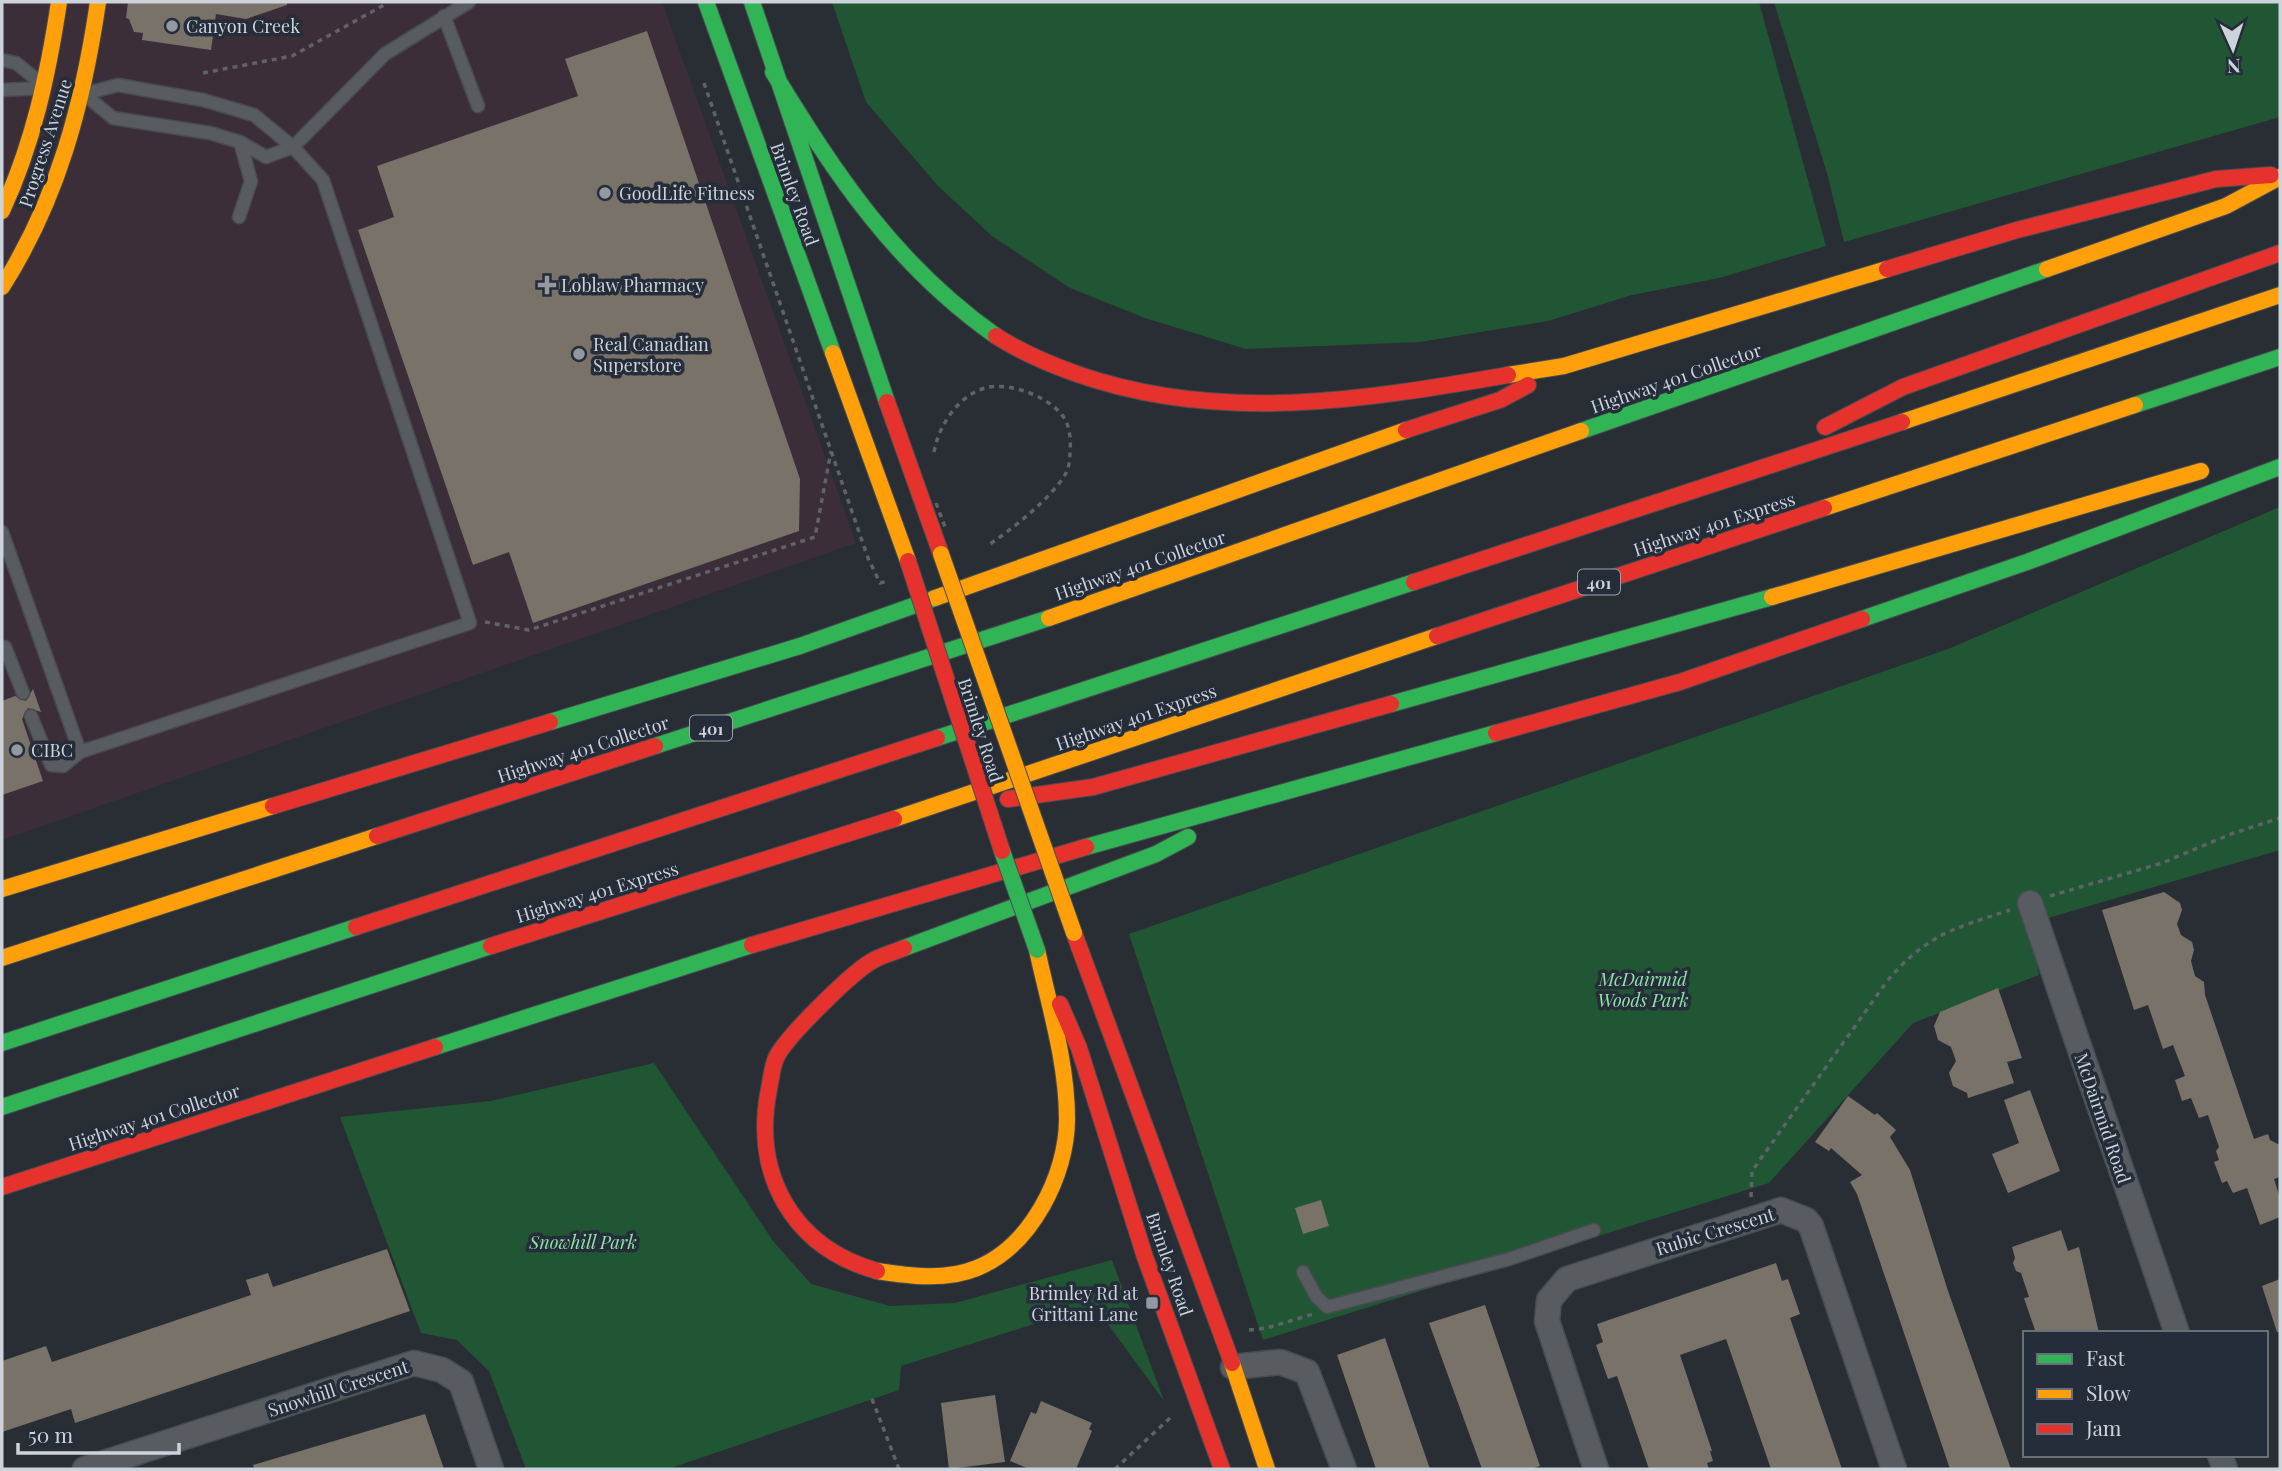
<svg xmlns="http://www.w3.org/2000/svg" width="2282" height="1471" viewBox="0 0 2282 1471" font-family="'Playfair Display',serif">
<rect width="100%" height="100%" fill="#292e34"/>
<path fill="#3b2e38" d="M2 2H662L856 543 2 840Z"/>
<path fill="#215634" d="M832 2H1759L1826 246 1719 278 1632 295 1548 321 1420 342 1246 349 1145 318 1070 288 992 236 938 186 866 102Z
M1774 2H2280V117L1844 242 1827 173Z
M2280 507V850L2028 924 2039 975 1913 1023 1769 1183 1263 1340 1129 934 1948 649Z
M654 1063 773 1241 811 1284 890 1306 955 1303 1112 1260 1164 1401 1094 1305 901 1366 899 1390 668 1469H526L489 1371 457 1340 421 1333 340 1117 491 1101Z"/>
<path fill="#797269" d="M128 2H287V5L246 19 216 14 211 50 142 40 143 33 134 32 129 19 126 18Z
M647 31 800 479 799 531 533 623 509 552 473 565 358 230 394 217 377 166 578 96 565 59Z
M33 689 41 712 28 708 22 719 43 781 2 795V701L15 696 26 701Z
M2164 892 2180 903 2182 910 2177 924 2181 935 2192 942 2194 950 2191 961 2195 976 2204 982 2205 995 2254 1139 2268 1134 2270 1140 2280 1145V1177L2274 1179 2280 1198V1217L2260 1225 2247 1188 2233 1193 2227 1181 2222 1183 2214 1162 2219 1160 2216 1151 2219 1147 2208 1115 2199 1118 2191 1098 2182 1101 2175 1080 2185 1076 2173 1045 2163 1049 2148 1005 2134 1010 2102 910Z
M1998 988 2022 1058 2007 1062 2014 1083 1968 1098 1967 1093 1953 1086 1949 1073 1956 1061 1951 1047 1938 1040 1934 1026 1940 1012Z
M2030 1090 2060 1171 2008 1193 1992 1154 2019 1143 2004 1100Z
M1848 1096 1875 1115 1877 1113 1896 1130 1890 1137 1910 1170 1948 1291 2011 1469H1950L1857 1194 1850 1182 1862 1175 1831 1148 1829 1151 1815 1142Z
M1321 1200 1329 1226 1303 1234 1295 1208Z
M2061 1230 2068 1251 2079 1247 2099 1333H2036L2024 1298 2029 1297 2021 1273 2016 1271 2013 1263 2015 1258 2012 1247Z
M387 1249 410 1311 75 1423 71 1409 2 1432V1361L46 1346 52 1362 251 1295 246 1280 268 1273 273 1287Z
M1776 1263 1782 1281 1788 1279 1800 1314 1790 1318 1842 1469H1771L1726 1339 1680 1355 1712 1451H1710L1713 1461 1707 1463 1709 1469H1649L1617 1376 1608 1379 1596 1345 1603 1342 1597 1324Z
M2280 1279V1332H2277L2262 1286Z
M1485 1305 1540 1466 1531 1469H1482L1429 1323Z
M1385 1338 1412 1417 1430 1469H1376L1337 1355Z
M995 1395 1005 1462 949 1469 941 1403Z
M1041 1401 1092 1423 1089 1429 1092 1431 1076 1469H1029L1010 1461 1031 1412 1036 1414Z
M425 1414 444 1469H254L253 1465Z"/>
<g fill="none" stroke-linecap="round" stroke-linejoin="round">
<defs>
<path id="lane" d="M444 16 478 106
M2 60 16 63 41 83
M2 90 43 88
M84 94 113 118 210 133 240 142 266 157 293 147 385 54 469 2
M239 217 251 181 240 142
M2 532 80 752 470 623 323 180 293 147 254 115 203 100 118 85 84 94
M5 647 23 693
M31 716 51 765 63 766 80 752
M1303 1272 1316 1296 1327 1307 1509 1259 1594 1230"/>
<path id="street" d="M2030 903 2177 1333
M1233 1367 1280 1362 1307 1372 1344 1469
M2220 1455 2225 1469
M85 1469 414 1363 442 1370 461 1382 491 1469
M1596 1469 1547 1321 1549 1300 1567 1279 1781 1210 1806 1220 1811 1226 1894 1469"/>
<path id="fast" d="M706 2 833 353
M752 2 887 402
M773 72C836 175 895 265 996 336
M2135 405 2280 357
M1581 431 2047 269
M1862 619 2027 562 2280 467
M1391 704 1772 597
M550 722 800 646 935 598
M937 738 1414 582
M655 746 1049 618
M1086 847 1496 733
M904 948 1156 854 1188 837
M2 1043 356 927
M435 1047 752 945
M2 1107 491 946"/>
<path id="slow" d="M2 211C33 144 48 75 59 2
M2047 269 2226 206 2280 177
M2 287C58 199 83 104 98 2
M833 353 908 561
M1508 375 1564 366 1887 269
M1902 422 2280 295
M1824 508 2135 405
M1772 597 2201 471
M935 598 1406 430
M1049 618 1581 431
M894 819 1437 636
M2 889 273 806
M2 958 377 836
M877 1271C909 1276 946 1281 977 1268 1031 1246 1067 1175 1067 1119 1067 1062 1049 1005 1037 950
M1232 1363 1267 1469"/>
<path id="jam" d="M1887 269 2017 230 2216 179 2271 175
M996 336C1021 352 1049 364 1077 374 1220 424 1364 400 1508 375
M887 402 941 554
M1825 427 1903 387 2280 253
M1406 430 1500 400 1528 385
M1414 582 1902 422
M1437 636 1824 508
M1496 733 1680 682 1862 619
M1008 799 1093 787 1391 704
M273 806 550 722
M377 836 655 746
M356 927 937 738
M1074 933 1232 1363
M752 945 1086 847
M491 946 894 819
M1060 1004 1079 1048 1145 1257 1222 1469
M2 1187 435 1047
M877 1271C792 1247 752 1174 769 1089 771 1080 772 1067 776 1058 785 1038 854 970 874 960 883 955 895 952 904 948"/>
</defs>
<use href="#lane" stroke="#474c51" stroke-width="15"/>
<use href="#street" stroke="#474c51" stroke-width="27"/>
<use href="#fast" stroke="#474c51" stroke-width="18"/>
<use href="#slow" stroke="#474c51" stroke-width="18"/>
<use href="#jam" stroke="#474c51" stroke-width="18"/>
<path stroke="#5f6367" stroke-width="3.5" stroke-dasharray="5 5" stroke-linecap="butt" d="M203 73 292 56 384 5
M704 83 868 558 880 583 888 581
M934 452C939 425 958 396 985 388 1010 381 1054 398 1066 421 1070 430 1071 442 1070 452 1070 459 1069 468 1066 473 1053 497 1010 531 987 546
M485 622 529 630 815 537 831 451
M2050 896 2162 863 2231 834 2280 818
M1751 1197 1752 1171 1885 984C1925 935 1952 929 2010 910
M1249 1330 1267 1328 1313 1314
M872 1399 899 1469
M1115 1469 1170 1418"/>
<use href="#lane" stroke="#585b60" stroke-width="12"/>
<use href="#street" stroke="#585b60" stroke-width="24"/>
<use href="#fast" stroke="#30b455" stroke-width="16"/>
<use href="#slow" stroke="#ff9f0a" stroke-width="16"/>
<use href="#jam" stroke="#e5322d" stroke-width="16"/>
<defs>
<path id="fast-bridge" d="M1002 851 1037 950"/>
<path id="slow-bridge" d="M941 554 1074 933"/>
<path id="jam-bridge" d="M908 561 1002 851"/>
</defs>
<use href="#fast-bridge" stroke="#474c51" stroke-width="18" stroke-linecap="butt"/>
<use href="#slow-bridge" stroke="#474c51" stroke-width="18" stroke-linecap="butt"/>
<use href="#jam-bridge" stroke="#474c51" stroke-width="18" stroke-linecap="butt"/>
<path stroke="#5f6367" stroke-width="3.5" stroke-dasharray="5 5" stroke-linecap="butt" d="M936 503 945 527"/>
<use href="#fast-bridge" stroke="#30b455" stroke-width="16"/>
<use href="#slow-bridge" stroke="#ff9f0a" stroke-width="16"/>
<use href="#jam-bridge" stroke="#e5322d" stroke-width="16"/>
</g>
<g fill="#9499a1" stroke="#242d39" stroke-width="2.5">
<circle cx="172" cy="26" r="7"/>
<circle cx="605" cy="193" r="7"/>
<path d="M543.5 274.5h7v7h7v7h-7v7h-7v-7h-7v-7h7z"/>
<circle cx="579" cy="354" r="7"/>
<circle cx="17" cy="750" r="7"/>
<rect x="1145" y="1296" width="14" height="14" rx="3.5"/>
</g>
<g text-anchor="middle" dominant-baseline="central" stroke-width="7" stroke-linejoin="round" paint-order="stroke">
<g fill="#242d39" stroke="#9aa1aa" stroke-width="2">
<rect x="1578" y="569.5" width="42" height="25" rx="5"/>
<rect x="690" y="715.5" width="42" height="25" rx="5"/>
</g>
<g font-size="16" font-weight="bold" fill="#cdd3db">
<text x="1599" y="582">401</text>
<text x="711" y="728">401</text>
</g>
<g font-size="18" fill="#cdd3db" stroke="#242d39" text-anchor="start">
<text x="186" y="26">Canyon Creek</text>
<text x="619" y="193">GoodLife Fitness</text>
<text x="561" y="285">Loblaw Pharmacy</text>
<text x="593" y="344">Real Canadian<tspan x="593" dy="21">Superstore</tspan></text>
<text x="31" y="750">CIBC</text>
<text x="1138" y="1293" text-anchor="end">Brimley Rd at<tspan x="1138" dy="21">Grittani Lane</tspan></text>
</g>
<g font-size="18" fill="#cdd3db" stroke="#242d39">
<text transform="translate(45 143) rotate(-72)">Progress Avenue</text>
<text transform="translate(795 194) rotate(70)">Brimley Road</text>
<text transform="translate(1676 378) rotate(-19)">Highway 401 Collector</text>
<text transform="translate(1714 524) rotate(-18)">Highway 401 Express</text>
<text transform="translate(1140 565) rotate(-19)">Highway 401 Collector</text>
<text transform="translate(1136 717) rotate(-19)">Highway 401 Express</text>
<text transform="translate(981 730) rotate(72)">Brimley Road</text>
<text transform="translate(583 749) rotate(-18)">Highway 401 Collector</text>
<text transform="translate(597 892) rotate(-17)">Highway 401 Express</text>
<text transform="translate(154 1117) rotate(-18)">Highway 401 Collector</text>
<text transform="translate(2103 1118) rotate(71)">McDairmid Road</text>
<text transform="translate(1715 1231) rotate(-17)">Rubic Crescent</text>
<text transform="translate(1170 1264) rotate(71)">Brimley Road</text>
<text transform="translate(338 1388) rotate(-18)">Snowhill Crescent</text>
</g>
<g font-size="18" font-style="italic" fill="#8de4a4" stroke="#242d39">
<text x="1643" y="979">McDairmid<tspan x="1643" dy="21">Woods Park</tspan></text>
<text x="583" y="1242">Snowhill Park</text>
</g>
</g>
<rect width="2282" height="1471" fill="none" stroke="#cdd3db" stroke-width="7"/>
<rect x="2023" y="1331" width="245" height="126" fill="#242d39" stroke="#686f7a" stroke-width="2"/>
<rect x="2037" y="1354" width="35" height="10" fill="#30b455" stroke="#686f7a" stroke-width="2"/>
<text x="2086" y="1366" font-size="21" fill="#cdd3db">Fast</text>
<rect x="2037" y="1389" width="35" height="10" fill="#ff9f0a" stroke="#686f7a" stroke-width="2"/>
<text x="2086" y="1401" font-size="21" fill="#cdd3db">Slow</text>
<rect x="2037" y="1424" width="35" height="10" fill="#e5322d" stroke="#686f7a" stroke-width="2"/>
<text x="2086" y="1436" font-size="21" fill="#cdd3db">Jam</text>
<g transform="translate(2233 49) rotate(177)" stroke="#242d39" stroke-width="5" paint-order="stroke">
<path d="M0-5L12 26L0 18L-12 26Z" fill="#cdd3db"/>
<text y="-10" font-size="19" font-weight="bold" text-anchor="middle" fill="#cdd3db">N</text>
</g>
<path d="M18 1443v10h161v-10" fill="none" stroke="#cdd3db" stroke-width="3.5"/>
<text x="28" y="1443" font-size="21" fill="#cdd3db" stroke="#242d39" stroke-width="5" paint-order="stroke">50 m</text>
</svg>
